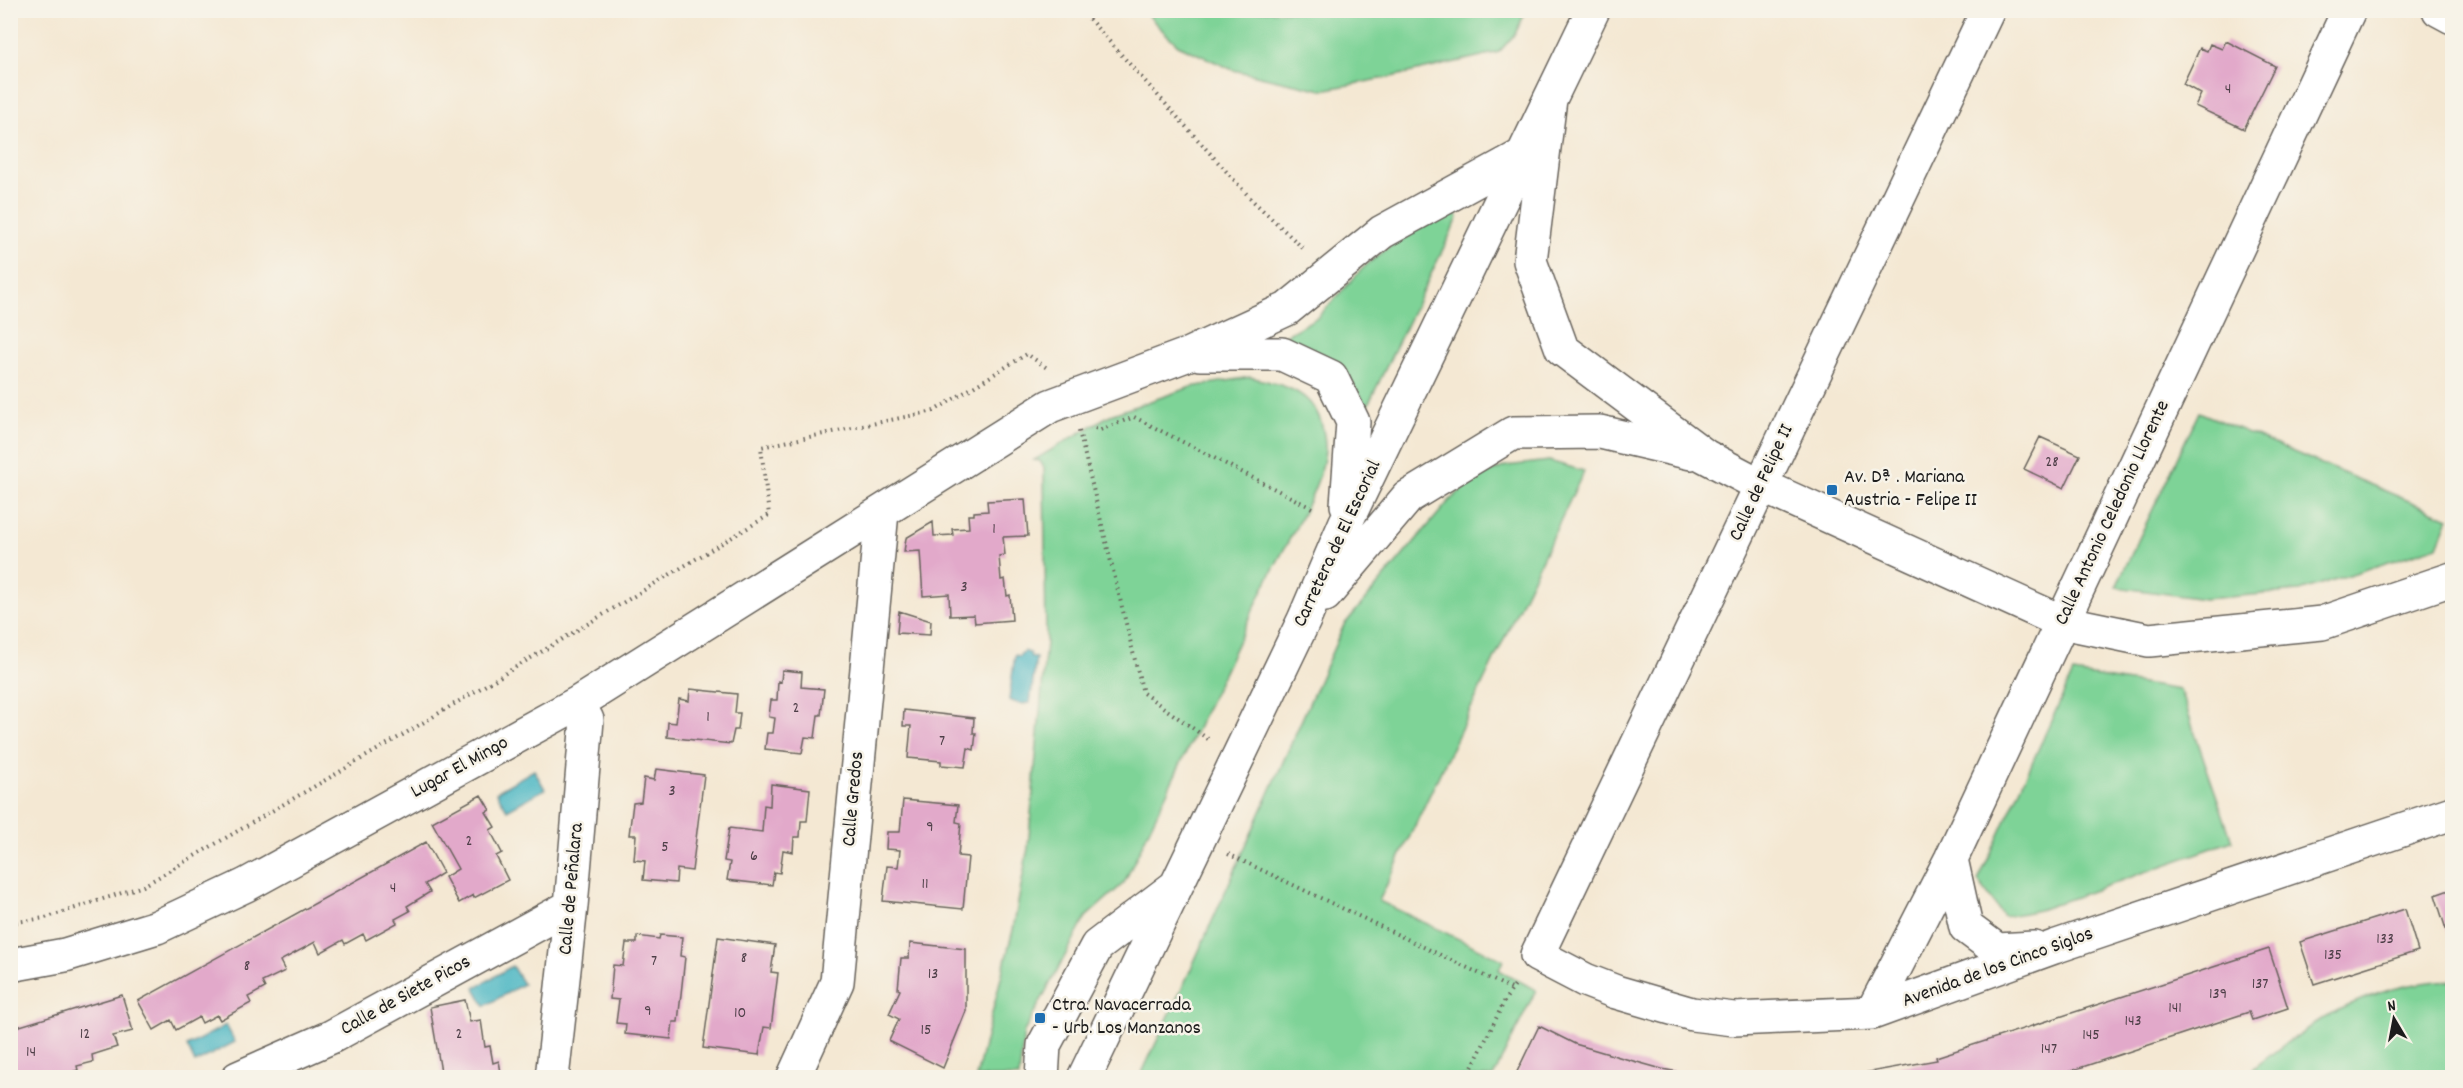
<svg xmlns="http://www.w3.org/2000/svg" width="2463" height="1088" viewBox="0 0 2463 1088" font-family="Dekko,sans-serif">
<rect width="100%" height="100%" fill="#f7f3e8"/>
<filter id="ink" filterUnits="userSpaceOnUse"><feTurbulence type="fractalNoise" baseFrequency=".0167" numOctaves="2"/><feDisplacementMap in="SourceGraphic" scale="12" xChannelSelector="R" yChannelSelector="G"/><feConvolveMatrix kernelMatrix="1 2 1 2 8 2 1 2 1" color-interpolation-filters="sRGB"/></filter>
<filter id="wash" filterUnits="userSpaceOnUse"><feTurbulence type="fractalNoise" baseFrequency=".008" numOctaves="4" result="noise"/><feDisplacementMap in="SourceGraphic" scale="24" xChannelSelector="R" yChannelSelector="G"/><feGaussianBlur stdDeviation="1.35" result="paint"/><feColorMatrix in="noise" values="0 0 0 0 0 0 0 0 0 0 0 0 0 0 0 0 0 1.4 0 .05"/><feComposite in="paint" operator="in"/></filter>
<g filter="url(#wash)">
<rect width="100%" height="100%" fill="#f4e8d3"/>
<path fill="#7ed397" stroke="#4d785a" stroke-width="1.5" d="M1145 11H1526L1515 34 1499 52 1391 77 1322 90 1233 70 1178 45 1157 25Z
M1452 214H1457L1458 218 1368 405 1364 403C1338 356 1325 356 1277 340L1318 317 1364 267 1404 235Z
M1250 377C1293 387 1323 395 1325 446 1326 483 1283 548 1266 583 1218 683 1171 783 1124 883L1086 917 1024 1032 1019 1077H976L1013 930 1028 848 1046 642 1044 468 1040 461 1034 460 1110 415 1191 387Z
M2199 412 2449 518 2438 546 2300 591 2204 599 2116 587Z
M1549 461 1584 471 1379 901 1503 960 1499 970 1536 990 1493 1077H1140L1189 973 1344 625 1449 501 1475 478 1506 466Z
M2073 673 2180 690 2232 841 2039 910 2004 917 1978 881Z
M2452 980V1077H2243C2308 1023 2365 984 2452 980Z"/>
<path fill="#48b6c3" stroke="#326970" stroke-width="1.5" d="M1024 651 1030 653 1031 657 1036 658 1030 703 1020 704 1009 700 1015 655 1019 656Z
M534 770 545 789 507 810 496 792Z
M512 966 523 984 485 1006 475 988Z
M226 1025 235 1042 195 1063 187 1046Z"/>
<g id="blocks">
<path fill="#e2a9ca" d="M2226 41 2275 66 2244 129 2195 106 2201 94 2183 84 2200 48 2207 51 2210 44 2222 49Z
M2040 437 2080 455 2064 488 2024 469Z
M1025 499 1028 536 1003 537 1005 555 999 556 1001 580 1005 579 1007 596 1010 595 1012 620 975 623 974 615 950 616 949 594 923 596 920 551 904 552 906 538 933 522 934 536 953 535 952 529 969 528 968 515H974V512L988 511 987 501Z
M899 611 931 621 930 635 897 633Z
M782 670 802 672 801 687 824 689 821 715H818L815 738 805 737 802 753 765 749 767 733H773L775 718 769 717 771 700H777L778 681 781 682Z
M690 689 737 694 735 713H740L738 730H734L731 744 667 737 668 722 676 723 679 699 689 701Z
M904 710 974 718 973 733H976L974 750 968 748 965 767 941 765V761L908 758 911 726H903Z
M656 769 704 775 692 871 677 869 676 883 643 880 645 861 634 860 636 835H629L633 803 641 802 644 778 654 780Z
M771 784 810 789 807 821H801L800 837H794L793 852 783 850 780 873 774 872 772 885 727 880 730 862 724 861 729 828 762 832 764 805 770 806Z
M481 795 490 810 486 812 495 827 490 830 502 853 496 856 508 880 474 898 473 895 459 903 445 877 458 869 432 822Z
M903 800 958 805 956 822 961 823 958 856 968 857 963 909 883 901 887 866 898 867 900 850 886 849 887 832H900Z
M426 842 443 873 425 884 430 892 407 906 410 911 395 919 397 923 366 940 363 934 345 944 343 940 320 953 315 942 280 961 285 971 262 982 265 988 248 997 251 1003 220 1020 217 1015 202 1023 199 1017 176 1030 171 1020 154 1030 138 1001Z
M2452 889V948L2435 895Z
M2405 909 2418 951 2314 984 2300 942Z
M660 935 682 937 680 956 685 957 678 1022H673L671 1039 625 1034 626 1024 616 1023 619 1000 610 999 613 965 623 966 626 943H637V936L659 939Z
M718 937 775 945 771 972 778 973 771 1028 764 1027 759 1055 703 1048Z
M910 943 966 949V1011L943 1068 889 1041 899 1019 889 1014 900 990 898 989 901 958H909Z
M2269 949 2288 1008 2252 1020 2249 1012 2049 1078H1836L1937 1060 1936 1057Z
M122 995 133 1031 113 1036 117 1047 92 1055 93 1062 77 1066 78 1070 54 1078H23L22 1074 10 1078V1029Z
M465 1000 470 1022 481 1020 485 1047 490 1046 493 1063 499 1061 502 1078H442L430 1007Z
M1539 1026 1575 1044 1619 1057 1662 1069 1711 1078H1514Z"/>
</g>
</g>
<g filter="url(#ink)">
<use href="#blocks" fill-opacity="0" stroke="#68635c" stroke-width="1.5"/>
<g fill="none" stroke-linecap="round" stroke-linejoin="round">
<defs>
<path id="minor" d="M1988 10 1537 955 1585 980 1616 992 1692 1014 1734 1019 1872 1013 2054 947 2452 813
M2439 10 2452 17
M1550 99 1530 261 1562 349 1705 456 1760 485 2062 622 2149 640 2322 623 2452 579
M1200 354H1282L1331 377 1353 422 1347 505
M1325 595 1408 497 1513 433 1600 432 1691 453
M1951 859 1966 927 1997 950 2034 948
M10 965 65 955 157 927 246 885 578 703 1050 406 1189 354 1287 309 1382 232 1523 155
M1872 1013 1951 859 2349 10
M238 1078 331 1037 571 906
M552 1078 571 906 587 720 578 703
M793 1078 837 982 882 512
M1042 1078 1044 1045 1097 946 1172 889
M1084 1078 1304 620 1345 524 1593 10"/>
</defs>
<use href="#minor" stroke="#68635c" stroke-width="36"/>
<path stroke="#68635c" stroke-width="4" stroke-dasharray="1.5 4.5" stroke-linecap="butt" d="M1081 10 1253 201 1306 251
M1095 428 1100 430 1134 417 1312 508
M1079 431 1143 693 1208 739
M1228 854 1512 989
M10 923 45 918 143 886 401 736 769 515 761 447 934 411 1027 354 1047 368
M1467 1078 1506 998 1517 983"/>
<use href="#minor" stroke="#fff" stroke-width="33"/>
</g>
</g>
<g fill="#1f6fb2" stroke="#f7f3e8" stroke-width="2">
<rect x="1826" y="484" width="12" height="12" rx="3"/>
<rect x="1034" y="1012" width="12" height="12" rx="3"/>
</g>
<g text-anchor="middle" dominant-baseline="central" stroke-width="5" stroke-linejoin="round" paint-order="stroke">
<g font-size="16" fill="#4e3f48">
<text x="2228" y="89">4</text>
<text x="2052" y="462">28</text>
<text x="994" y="529">1</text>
<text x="964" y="587">3</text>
<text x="796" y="708">2</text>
<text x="708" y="717">1</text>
<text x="942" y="741">7</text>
<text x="672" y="791">3</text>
<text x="930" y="827">9</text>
<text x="469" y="841">2</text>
<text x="665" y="847">5</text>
<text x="754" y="856">6</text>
<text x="925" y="884">11</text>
<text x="393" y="888">4</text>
<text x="2385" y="939">133</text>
<text x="2333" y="955">135</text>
<text x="744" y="958">8</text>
<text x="654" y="961">7</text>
<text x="247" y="966">8</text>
<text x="933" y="974">13</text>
<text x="2260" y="984">137</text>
<text x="2218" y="994">139</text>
<text x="2175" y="1008">141</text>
<text x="648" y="1011">9</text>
<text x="740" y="1013">10</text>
<text x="2133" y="1021">143</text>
<text x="926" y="1030">15</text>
<text x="85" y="1034">12</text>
<text x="459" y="1034">2</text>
<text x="2091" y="1035">145</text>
<text x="2049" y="1049">147</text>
<text x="31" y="1052">14</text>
</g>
<g font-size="20" fill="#1c1c1c" stroke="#f7f3e8" text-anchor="start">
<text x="1844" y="478">Av. Dª . Mariana<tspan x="1844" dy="23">Austria - Felipe II</tspan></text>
<text x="1052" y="1006">Ctra. Navacerrada<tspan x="1052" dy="23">- Urb. Los Manzanos</tspan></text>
</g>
<g font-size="20" fill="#1c1c1c" stroke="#f7f3e8">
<text transform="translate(1762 483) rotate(-65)">Calle de Felipe II</text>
<text transform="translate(2113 513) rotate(-65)">Calle Antonio Celedonio Llorente</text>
<text transform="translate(1338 544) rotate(-65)">Carretera de El Escorial</text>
<text transform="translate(460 768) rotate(-29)">Lugar El Mingo</text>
<text transform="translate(854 799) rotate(-85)">Calle Gredos</text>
<text transform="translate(572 889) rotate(-85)">Calle de Peñalara</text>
<text transform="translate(1998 968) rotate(-20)">Avenida de los Cinco Siglos</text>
<text transform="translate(406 996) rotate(-29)">Calle de Siete Picos</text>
</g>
</g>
<rect width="2463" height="1088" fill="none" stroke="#f7f3e8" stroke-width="36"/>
<g transform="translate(2394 1019) rotate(350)" stroke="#f7f3e8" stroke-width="4.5" paint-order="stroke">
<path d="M0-4.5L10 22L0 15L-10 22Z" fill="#1c1c1c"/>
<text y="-9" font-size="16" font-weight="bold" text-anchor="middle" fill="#1c1c1c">N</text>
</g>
</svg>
